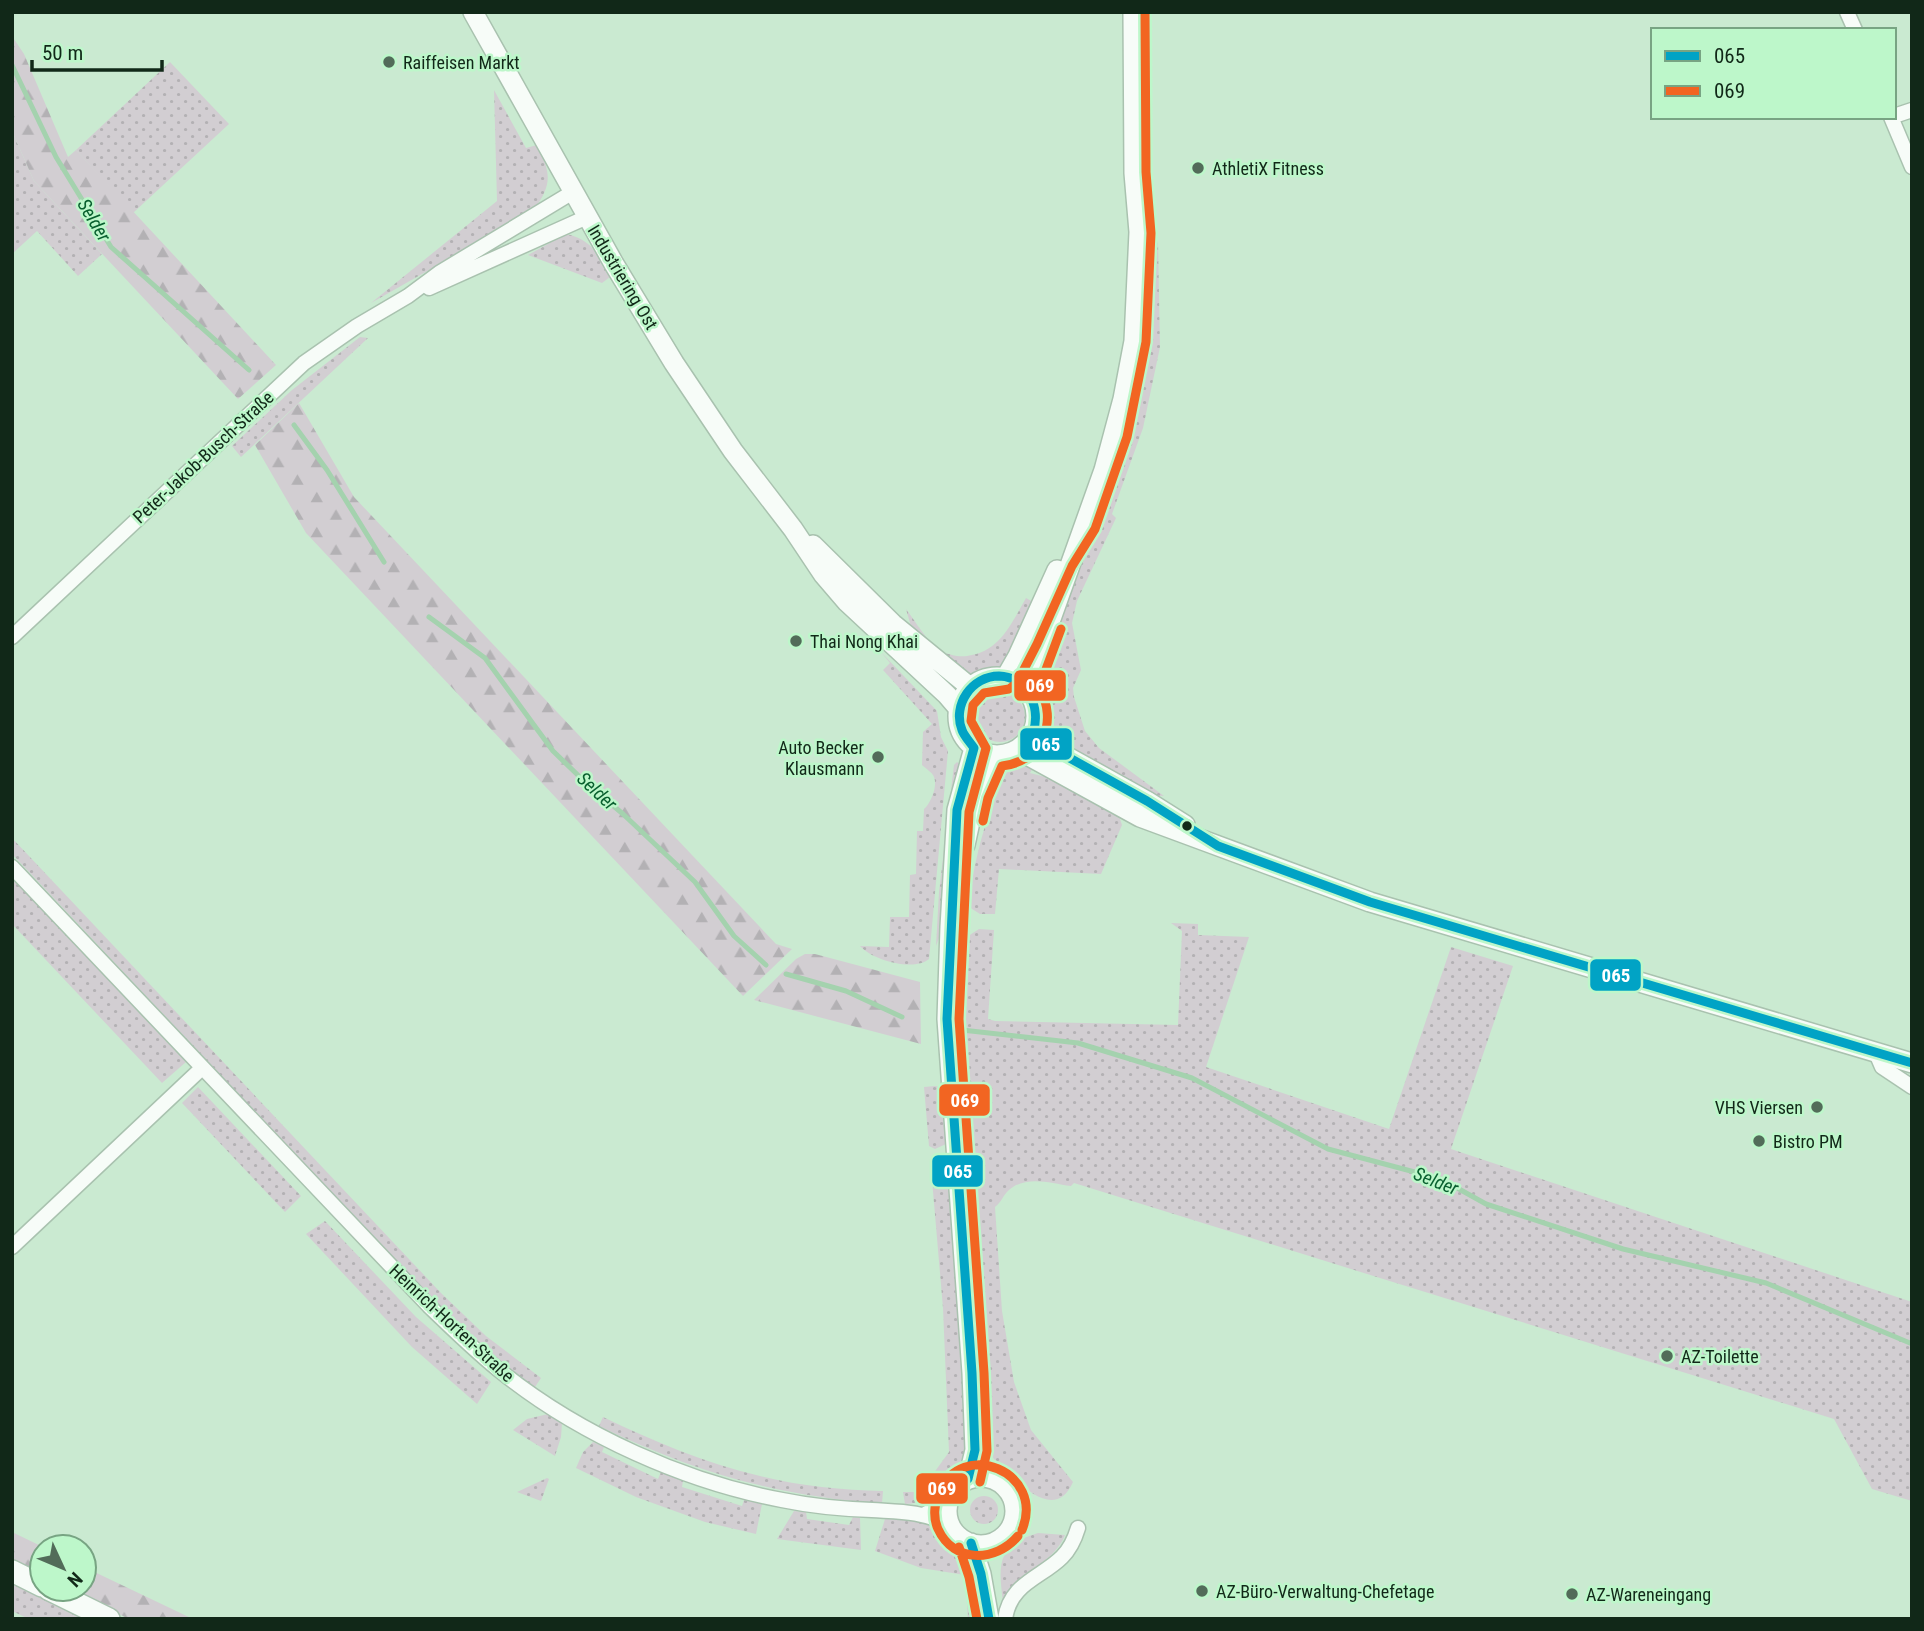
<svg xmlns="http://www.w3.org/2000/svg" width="1924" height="1631" viewBox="0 0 1924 1631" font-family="'Roboto Condensed',sans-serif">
<defs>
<pattern id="grass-dots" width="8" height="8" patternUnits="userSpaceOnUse" patternTransform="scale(1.75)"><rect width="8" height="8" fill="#d2ced2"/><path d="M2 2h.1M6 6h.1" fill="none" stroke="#b3b1b4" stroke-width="1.8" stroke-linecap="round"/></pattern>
<pattern id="forest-firs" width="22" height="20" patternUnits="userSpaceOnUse" patternTransform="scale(1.75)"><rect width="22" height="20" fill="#d2ced2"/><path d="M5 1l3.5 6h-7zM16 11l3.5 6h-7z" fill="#b3b1b4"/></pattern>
</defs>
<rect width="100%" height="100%" fill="#caead1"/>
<path fill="url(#grass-dots)" d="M170 62 229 124 133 213 76 150Z
M494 90 526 148 537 145C551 173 553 184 533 211L371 303 497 201Z
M12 131 34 181 102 254 78 276 37 231 12 254Z
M566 234C593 240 598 255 610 277L602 283 528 255Z
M1158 241 1160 347 1143 428 1112 514 1116 518 1077 601 1072 623 1081 670 1073 688 1074 697 1085 731 1099 748 1164 796 1148 795 1061 747 1047 730 1043 704 1035 689 1059 617 1146 266Z
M360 337 368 338 241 457 232 446 292 390Z
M1026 598 1035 603 1004 667 999 670 969 676 914 637 906 609C916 622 927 642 941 651 948 655 959 657 967 656 1000 652 1011 624 1026 598Z
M881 652 937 711 941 737 948 751 929 959C914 972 872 960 860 946L889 947 890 917H909L910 875 916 874 917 831H923L924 809C930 804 938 787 934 777 933 773 925 768 922 765L923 732 932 724 883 670 890 663Z
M975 717a25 25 0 1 1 50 0a25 25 0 1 1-50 0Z
M1019 759 1034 766 1030 773 1046 777 1119 816 1122 825 1101 874 999 869 995 914H980L969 907C972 870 981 837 993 801L981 799C991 774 992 767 1019 759Z
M957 762 962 766 944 877 939 938 936 946 939 892 954 765Z
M12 838 441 1293 486 1336 541 1378 535 1387 489 1353 434 1301 12 854Z
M12 877 186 1062 162 1083 12 924Z
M1171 923 1198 924V935L1249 937 1206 1067 1389 1129 1451 947 1513 966 1451 1149 1912 1302V1501L1872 1489 1834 1419 1074 1183 1071 1186C1050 1183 1026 1175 1009 1190 1003 1195 1001 1203 995 1207L1002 1311 1014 1382 1031 1430 1073 1482C1059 1514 1034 1497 1015 1479 1007 1470 998 1465 991 1455L981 1395 958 1051 964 1052 965 1010 955 1004 956 944 979 929 994 930 988 1019 995 1021 1178 1025 1182 931Z
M935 1086 941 1087 943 1094 946 1144 935 1149 929 1146 924 1087Z
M198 1087 301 1196 285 1212 182 1103Z
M931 1168 946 1172 950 1176 970 1449C959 1479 939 1503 905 1504L903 1492H920L949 1452 943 1308Z
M325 1221 416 1317 491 1382 477 1404 412 1347 306 1234Z
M548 1414 562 1423 561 1437 555 1456 513 1430 527 1419Z
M603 1417C653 1441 705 1463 760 1476 799 1486 842 1490 883 1491L882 1504C774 1495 696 1473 599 1426Z
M593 1442 604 1447 602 1452 658 1479 661 1472 683 1481 682 1487 742 1506 744 1500 762 1504 756 1534 705 1522 636 1497 576 1468 583 1452Z
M547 1478 549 1479 541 1501 517 1492Z
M970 1510a14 14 0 1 1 28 0a14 14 0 1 1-28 0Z
M794 1511 806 1512 807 1519 849 1525 853 1517 860 1518 861 1550 777 1539Z
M885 1519 914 1520 935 1528 966 1555 983 1619H968L965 1575 921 1568 875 1551Z
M1038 1533 1065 1535C1053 1565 1017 1572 1003 1602 998 1564 997 1545 1038 1533Z
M12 1582 86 1619H29L12 1611Z"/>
<path fill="url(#forest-firs)" d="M12 36 24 54 68 157 76 150 276 365 238 399 34 181 12 131Z
M299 403 354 497 776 944 792 949 743 996 306 533 255 445Z
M805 954H815L920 982 921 1044 754 1000 796 959Z
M12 1532 43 1547 42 1576 12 1562Z
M84 1567 193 1619H129L67 1589H84Z"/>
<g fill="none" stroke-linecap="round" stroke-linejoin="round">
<path stroke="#a4d2ae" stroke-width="5" d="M12 65 56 157 111 247 249 370
M294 425 327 470 384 562
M429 617 485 658 553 751 585 782 623 814 695 882 734 936 766 965
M786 974 846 991 902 1017
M962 1030 1078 1043 1192 1078 1328 1149 1441 1179 1486 1204 1623 1249 1766 1283 1910 1343"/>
<defs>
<path id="street" d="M1847 12 1855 30
M1894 116 1912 110
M1891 117 1912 167
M429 288 587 217
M12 637 304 363 357 326 408 296 439 273 573 192
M12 867 429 1306C453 1329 477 1353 504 1374 581 1435 685 1482 782 1500 811 1506 842 1509 872 1510 904 1512 918 1511 949 1524
M1876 1053 1882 1067 1912 1087
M12 1247 202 1068
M925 1514 948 1501
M1005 1619C1010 1583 1041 1578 1062 1557 1070 1549 1075 1538 1078 1528"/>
<path id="secondary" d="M473 12 614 264 674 363 733 451 793 529 823 574 847 602 947 695 959 709
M813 545 893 624 970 687
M958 716a39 39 0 1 1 78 0a39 39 0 1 1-78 0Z
M1006 677 1018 656 1057 570
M1026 689 1104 470 1123 399 1134 341 1139 232 1134 173 1133 12
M1033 733 1048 746 1147 801 1185 825
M1018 750 1140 817 1370 902 1912 1063
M965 845 976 794 994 755
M947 1511a34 34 0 1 1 68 0a34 34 0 1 1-68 0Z
M968 1479 975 1450 972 1373 947 1019 950 927 957 810 974 748
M971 1543 981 1574 989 1619"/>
<path id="primary" d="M12 1571 42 1586
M48 1589 109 1619"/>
</defs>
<use href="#street" stroke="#a9c2af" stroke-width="17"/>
<use href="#secondary" stroke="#a9c2af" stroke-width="22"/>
<use href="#primary" stroke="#a9c2af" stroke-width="24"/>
<use href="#street" stroke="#f7fcf8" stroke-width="14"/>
<use href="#secondary" stroke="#f7fcf8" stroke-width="19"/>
<use href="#primary" stroke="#f7fcf8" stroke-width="21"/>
<defs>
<path id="bus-1" d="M968 1479 975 1450 972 1373 947 1019 957 810 974 748C970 742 964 736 962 730 952 705 972 676 999 676 1029 677 1041 709 1033 733L1048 746 1147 801 1218 846 1370 902 1912 1063
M971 1543 981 1574 989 1619"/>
<path id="bus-2" d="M983 821 988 798 1002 766C1042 762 1059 721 1039 688L1061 629
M980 1482 987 1451 984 1373 959 1019 969 812 986 748 971 721 973 705 984 693 1009 689 1017 683 1037 644 1072 566 1095 529 1127 437 1146 342 1151 233 1146 172 1145 12
M1018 1536C996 1562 954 1564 938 1529 933 1518 934 1504 939 1493 961 1438 1046 1471 1022 1530
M959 1547 969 1577 977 1619"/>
</defs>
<use href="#bus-1" stroke="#bdf7ca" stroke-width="14"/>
<use href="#bus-2" stroke="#bdf7ca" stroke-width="14"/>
<use href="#bus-1" stroke="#01a3c5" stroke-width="9"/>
<use href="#bus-2" stroke="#f26522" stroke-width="9"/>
</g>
<g fill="#526c59" stroke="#bdf7ca" stroke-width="2.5">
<circle cx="389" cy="62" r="7"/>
<circle cx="1198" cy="168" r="7"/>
<circle cx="796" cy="641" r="7"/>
<circle cx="878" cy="757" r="7"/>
<circle cx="1817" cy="1107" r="7"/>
<circle cx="1759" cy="1141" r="7"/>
<circle cx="1667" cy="1356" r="7"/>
<circle cx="1202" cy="1591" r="7"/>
<circle cx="1572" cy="1594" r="7"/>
</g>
<circle fill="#112818" stroke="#bdf7ca" stroke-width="2.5" cx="1187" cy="826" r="6"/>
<g text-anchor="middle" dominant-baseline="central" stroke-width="5" stroke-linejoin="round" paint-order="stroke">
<g font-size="18" fill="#112818" stroke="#bdf7ca" text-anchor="start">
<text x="403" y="62">Raiffeisen Markt</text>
<text x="1212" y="168">AthletiX Fitness</text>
<text x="810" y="641">Thai Nong Khai</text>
<text x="864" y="747" text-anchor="end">Auto Becker<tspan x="864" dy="21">Klausmann</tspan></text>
<text x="1803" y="1107" text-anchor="end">VHS Viersen</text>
<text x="1773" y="1141">Bistro PM</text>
<text x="1681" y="1356">AZ-Toilette</text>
<text x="1216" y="1591">AZ-Büro-Verwaltung-Chefetage</text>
<text x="1586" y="1594">AZ-Wareneingang</text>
</g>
<g font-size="18" fill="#112818" stroke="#bdf7ca">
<text transform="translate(623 277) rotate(59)">Industriering Ost</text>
<text transform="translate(203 457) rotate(-43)">Peter-Jakob-Busch-Straße</text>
<text transform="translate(452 1323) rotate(43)">Heinrich-Horten-Straße</text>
</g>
<g font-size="19" font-style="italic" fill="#09602f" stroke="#bdf7ca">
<text transform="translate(94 220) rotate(59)">Selder</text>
<text transform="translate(597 791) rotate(43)">Selder</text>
<text transform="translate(1436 1181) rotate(21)">Selder</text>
</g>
</g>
<g stroke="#bdf7ca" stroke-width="2.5">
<rect x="1013" y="669" width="54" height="33" rx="7" fill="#f26522"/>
<rect x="1019" y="727" width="54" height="34" rx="7" fill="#01a3c5"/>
<rect x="1589" y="958" width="53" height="34" rx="7" fill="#01a3c5"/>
<rect x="938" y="1083" width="53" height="34" rx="7" fill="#f26522"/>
<rect x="931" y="1154" width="53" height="34" rx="7" fill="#01a3c5"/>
<rect x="915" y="1472" width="54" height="33" rx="7" fill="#f26522"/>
</g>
<g font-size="19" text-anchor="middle" font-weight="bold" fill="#fff">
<text x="1040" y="692">069</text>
<text x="1046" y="751">065</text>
<text x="1616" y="982">065</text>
<text x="965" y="1107">069</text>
<text x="958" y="1178">065</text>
<text x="942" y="1495">069</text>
</g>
<rect width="1924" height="1631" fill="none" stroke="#112818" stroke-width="28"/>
<rect x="1651" y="28" width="245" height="91" fill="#bdf7ca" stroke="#78a483" stroke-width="2"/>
<rect x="1665" y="51" width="35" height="10" fill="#01a3c5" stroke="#78a483" stroke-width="2"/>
<text x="1714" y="63" font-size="21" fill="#112818">065</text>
<rect x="1665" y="86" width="35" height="10" fill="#f26522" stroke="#78a483" stroke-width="2"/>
<text x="1714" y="98" font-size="21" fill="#112818">069</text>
<g transform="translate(63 1568) rotate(134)"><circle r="33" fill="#bdf7ca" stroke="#78a483" stroke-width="2"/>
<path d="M0-5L12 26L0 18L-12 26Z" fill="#526c59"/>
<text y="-10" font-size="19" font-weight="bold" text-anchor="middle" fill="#112818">N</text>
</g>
<path d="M32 60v10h130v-10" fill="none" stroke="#112818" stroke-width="3.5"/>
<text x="42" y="60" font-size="21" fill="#112818" stroke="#bdf7ca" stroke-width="5" paint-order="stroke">50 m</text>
</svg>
